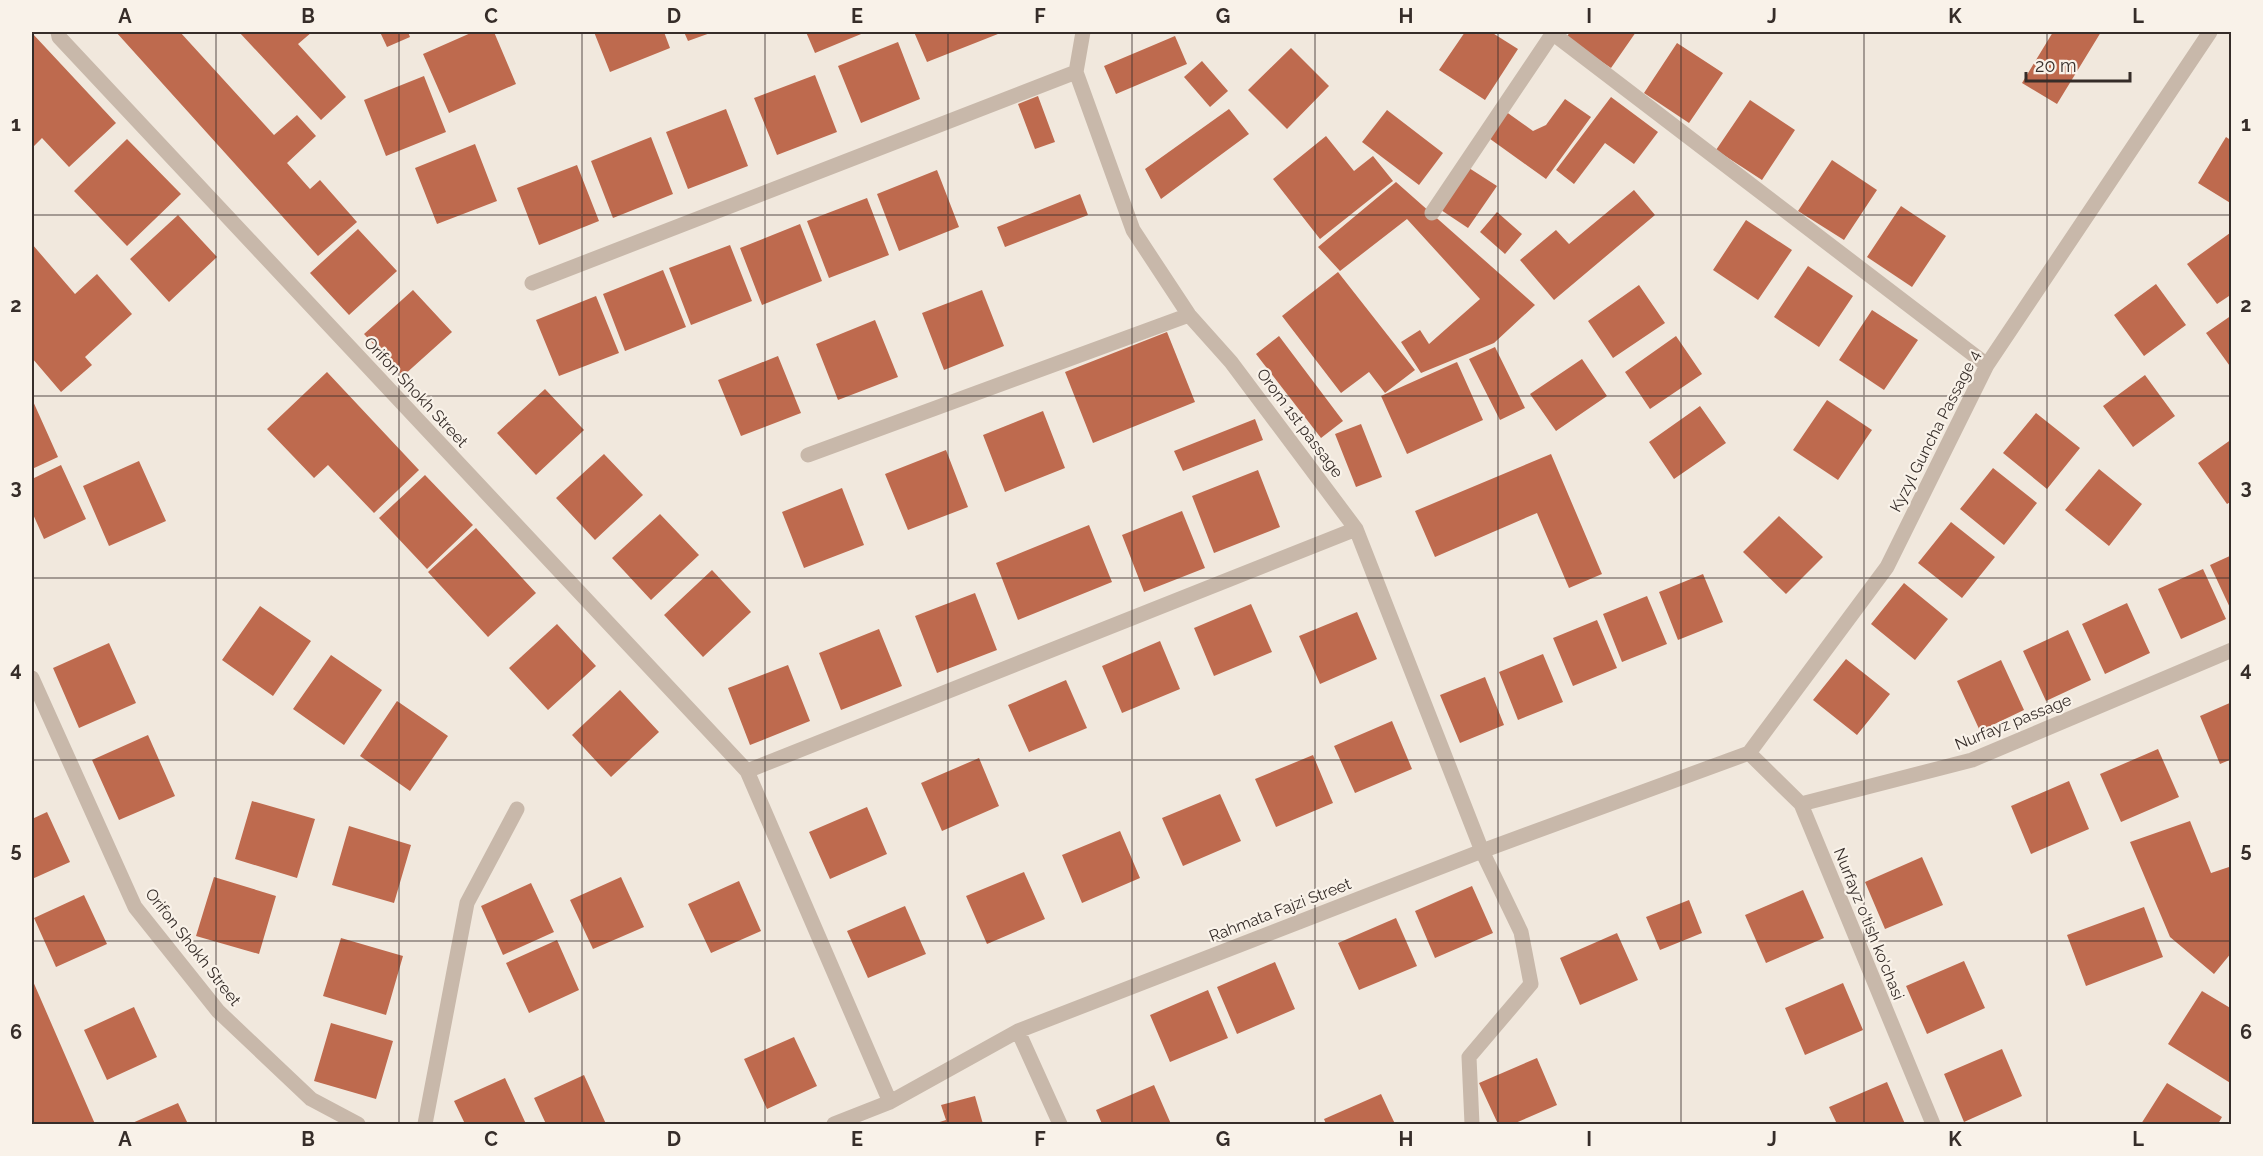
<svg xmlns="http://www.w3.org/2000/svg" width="2263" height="1156" viewBox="0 0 2263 1156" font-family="Raleway,sans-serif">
<rect width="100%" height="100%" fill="#f1e8dd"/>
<path fill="#be6a4e" d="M116 32H180L274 135 297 115 316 136 287 163 310 189 320 180 357 222 318 256Z
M239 32H312L298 44 346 97 321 120Z
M380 32H408L410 37 387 47Z
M473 32H494L516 84 449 113 423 54Z
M594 32H664L670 48 610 72Z
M684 32H713L688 41Z
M806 32H866L815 53Z
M914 32H1003L927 62Z
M1465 32H1491L1518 49 1485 100 1439 70Z
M1570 32H1636L1611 68 1566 38Z
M2053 32H2101L2057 104 2022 83Z
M32 33 116 123 69 167 42 138 32 148Z
M1175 36 1187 64 1116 94 1104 66Z
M898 42 920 99 861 123 838 66Z
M1677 43 1723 73 1689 123 1644 93Z
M1291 48 1329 86 1287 129 1248 90Z
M1202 61 1228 91 1210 107 1184 77Z
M815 75 837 132 777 155 754 98Z
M424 76 446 132 386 156 364 100Z
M1038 96 1055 142 1035 149 1018 104Z
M1611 97 1658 132 1634 164 1605 143 1574 184 1556 170Z
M1565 99 1591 117 1546 179 1486 136 1505 111 1533 131 1546 125Z
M1750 100 1795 130 1762 180 1716 150Z
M726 109 748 166 688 189 666 132Z
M1229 109 1249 134 1161 199 1145 169Z
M1387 110 1443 153 1419 185 1362 142Z
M1326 136 1354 171 1373 156 1393 181 1320 239 1273 179Z
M651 137 673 194 613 218 591 161Z
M2226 137 2232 141V204L2198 183Z
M127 139 181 194 127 246 74 191Z
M475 144 497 201 437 224 415 168Z
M1832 160 1877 190 1844 240 1798 211Z
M577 165 599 221 539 245 517 188Z
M1469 168 1497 186 1468 228 1441 210Z
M937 170 959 227 899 251 877 194Z
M1396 182 1535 305 1494 343 1421 373 1401 342 1420 330 1429 344 1480 299 1407 219 1340 271 1318 247Z
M1634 190 1655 215 1554 300 1520 260 1556 230 1569 244Z
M1080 194 1088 215 1005 247 997 227Z
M867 198 889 255 829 278 807 221Z
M1901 206 1946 236 1912 287 1867 257Z
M1497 212 1522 234 1505 254 1480 232Z
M178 215 217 257 169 302 130 259Z
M1746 220 1792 250 1758 300 1713 270Z
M800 224 822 281 762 305 740 248Z
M358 229 397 271 349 315 310 273Z
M2230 233 2232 294 2217 304 2187 264Z
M32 244 75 294 97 274 132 314 85 357 92 365 61 392 32 358Z
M730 245 752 301 691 325 669 268Z
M1808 266 1853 296 1819 347 1774 317Z
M663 270 686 327 625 351 603 294Z
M1338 272 1415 370 1385 393 1369 372 1341 393 1282 316Z
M2156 284 2186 325 2144 356 2114 315Z
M1639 285 1665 323 1613 358 1588 321Z
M413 290 452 332 403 376 364 334Z
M982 290 1004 346 944 370 922 313Z
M596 296 619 353 559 376 536 320Z
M1872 310 1918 340 1884 390 1839 360Z
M2232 315V369L2206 333Z
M875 320 898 377 838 400 816 344Z
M1167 332 1195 402 1093 443 1065 372Z
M1279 336 1343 421 1321 438 1256 354Z
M1676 336 1702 374 1650 409 1625 372Z
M1495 347 1525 408 1500 420 1469 359Z
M778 356 801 413 741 436 718 380Z
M1582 359 1607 396 1556 431 1530 394Z
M1457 362 1483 420 1407 454 1381 396Z
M327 372 419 470 374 513 328 465 314 478 267 429Z
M2145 375 2175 416 2133 447 2103 406Z
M545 389 584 430 536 475 497 433Z
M32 399 58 457 32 469Z
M1827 400 1872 430 1838 480 1793 450Z
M1700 406 1726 443 1674 479 1649 442Z
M1043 411 1065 468 1005 492 983 435Z
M2036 413 2080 448 2047 489 2003 453Z
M1255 419 1263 440 1183 471 1174 451Z
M1361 424 1382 477 1356 487 1335 434Z
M2232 439V501L2227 504 2198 463Z
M946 450 968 507 908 530 885 474Z
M604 454 643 495 595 540 556 498Z
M1551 454 1602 574 1569 588 1537 513 1435 557 1415 511Z
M139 461 166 521 109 546 83 486Z
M61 465 86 519 44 539 32 512V479Z
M1993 468 2037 503 2004 545 1960 509Z
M2099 469 2142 504 2109 546 2065 510Z
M1258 470 1280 527 1214 553 1192 496Z
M425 475 473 525 427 569 379 518Z
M842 488 864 545 804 568 782 512Z
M1182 511 1205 568 1144 592 1122 535Z
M660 514 699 555 651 600 612 558Z
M1779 516 1823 557 1786 594 1743 552Z
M1951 522 1995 557 1962 598 1918 563Z
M1089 525 1112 582 1018 620 996 563Z
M476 528 536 593 488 637 428 572Z
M2232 555V612L2210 565Z
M2203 569 2226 619 2181 639 2158 589Z
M712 570 751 612 703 657 664 615Z
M1703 574 1723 622 1678 640 1659 592Z
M1904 583 1948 619 1915 660 1871 624Z
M975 593 997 650 937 673 915 616Z
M1647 596 1667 644 1622 662 1603 614Z
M2127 603 2150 653 2105 674 2082 624Z
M1251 604 1272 652 1214 676 1194 628Z
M260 606 311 641 273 696 222 660Z
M1357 612 1377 659 1320 684 1299 636Z
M1597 620 1617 668 1573 686 1553 638Z
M557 624 596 666 548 710 509 668Z
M879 629 902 686 841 710 819 653Z
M2068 630 2091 680 2046 701 2023 651Z
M1160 641 1180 689 1122 713 1102 666Z
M109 643 136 703 79 728 53 668Z
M1543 654 1563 702 1518 720 1499 672Z
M331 655 382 690 344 745 293 709Z
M1846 659 1890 694 1857 735 1813 700Z
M2001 660 2024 710 1980 731 1957 681Z
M788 665 810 721 750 745 728 688Z
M1485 677 1504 725 1460 743 1440 695Z
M1066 680 1087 728 1029 752 1008 705Z
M620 690 659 732 611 777 572 735Z
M397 701 448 736 410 791 360 756Z
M2232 702V759L2220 764 2200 716Z
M1392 721 1412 769 1355 793 1334 746Z
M148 735 175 796 119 820 92 760Z
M2158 749 2179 797 2121 822 2100 774Z
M1313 755 1333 803 1276 827 1255 779Z
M979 758 999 806 942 831 921 783Z
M2069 781 2089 829 2031 854 2011 806Z
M1220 794 1241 841 1183 866 1162 818Z
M252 801 315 819 297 878 235 859Z
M867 807 887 854 830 879 809 832Z
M47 812 70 862 32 879V819Z
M2190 821 2211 873 2232 866V952L2214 974 2170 937 2130 842Z
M349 826 411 845 394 903 332 885Z
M1120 831 1140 878 1082 903 1062 855Z
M1922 857 1943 905 1885 929 1865 882Z
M1024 872 1045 919 987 944 966 896Z
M214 877 276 896 259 954 196 936Z
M621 877 644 927 593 949 570 900Z
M739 881 761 931 711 953 688 904Z
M531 883 554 932 503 955 481 906Z
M1472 886 1493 933 1435 958 1415 911Z
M1803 890 1824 938 1766 963 1745 915Z
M84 895 107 944 56 967 34 918Z
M1689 900 1702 933 1660 950 1646 917Z
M905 906 926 954 868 978 847 931Z
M2144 907 2163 957 2086 986 2067 935Z
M1396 918 1417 966 1359 990 1338 943Z
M1617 933 1638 980 1580 1005 1560 958Z
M341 938 403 956 386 1015 323 996Z
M557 940 579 990 529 1013 506 963Z
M1964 961 1985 1008 1927 1034 1906 986Z
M1275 962 1295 1009 1237 1034 1217 987Z
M32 979 95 1124H32Z
M1843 983 1863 1030 1805 1055 1785 1008Z
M1208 990 1228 1038 1170 1062 1150 1015Z
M2202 991 2232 1009V1084L2168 1044Z
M134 1007 157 1057 107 1080 84 1030Z
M331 1023 393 1041 376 1099 314 1081Z
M794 1037 817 1086 767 1109 744 1059Z
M2002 1049 2022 1096 1964 1122 1944 1074Z
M1537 1058 1557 1105 1513 1124H1498L1479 1083Z
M584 1075 606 1124H546L534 1098Z
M505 1078 526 1124H465L454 1101Z
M1887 1082 1905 1124H1837L1829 1107Z
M2167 1083 2222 1117 2218 1124H2141Z
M1154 1085 1171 1124H1102L1096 1110Z
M1381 1094 1395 1124H1326L1324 1119Z
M975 1096 983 1124H933L946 1120 941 1105Z
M178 1103 188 1124H130Z"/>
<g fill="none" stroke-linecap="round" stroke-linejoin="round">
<path stroke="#c8b8aa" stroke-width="15" d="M58 32 59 37 747 771 890 1102
M1083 32 1076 72 1133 230 1189 315 1231 362 1356 529 1482 851 1521 932 1531 984 1469 1057 1472 1124
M1551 32 1987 365
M1432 213 1553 33
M532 283 1076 72
M808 455 1189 315
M32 678 135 907 218 1011 311 1099 358 1124
M1749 753 1887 567 1987 365 2210 32
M1749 753 1801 804 1933 1124
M747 771 1356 529
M1801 804 1972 760 2232 650
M1018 1031 1060 1124
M425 1124 467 903 517 809
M834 1124 890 1102 1018 1031 1482 851 1749 753"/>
</g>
<path fill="none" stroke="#362d29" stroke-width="1.5" stroke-opacity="0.55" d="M216 32V1124M399 32V1124M582 32V1124M765 32V1124M948 32V1124M1132 32V1124M1315 32V1124M1498 32V1124M1681 32V1124M1864 32V1124M2047 32V1124M32 215H2232M32 396H2232M32 578H2232M32 760H2232M32 941H2232"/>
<g text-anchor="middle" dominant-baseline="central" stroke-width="4.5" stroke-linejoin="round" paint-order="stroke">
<g font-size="16" fill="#362d29" stroke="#f9f2e9">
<text transform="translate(416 392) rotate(47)">Orifon Shokh Street</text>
<text transform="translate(1300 423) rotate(53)">Orom 1st passage</text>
<text transform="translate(1935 431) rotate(-63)">Kyzyl Guncha Passage 4</text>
<text transform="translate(2013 722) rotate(-22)">Nurfayz passage</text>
<text transform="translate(1280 910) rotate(-21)">Rahmata Fajzi Street</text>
<text transform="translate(1869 924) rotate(68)">Nurfayz o'tish ko'chasi</text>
<text transform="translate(193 947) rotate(52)">Orifon Shokh Street</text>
</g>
</g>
<rect width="2263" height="1156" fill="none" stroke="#f9f2e9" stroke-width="66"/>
<path d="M2026 72v9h104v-9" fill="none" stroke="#362d29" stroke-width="3"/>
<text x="2035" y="72" font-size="18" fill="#362d29" stroke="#f9f2e9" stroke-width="4.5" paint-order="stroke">20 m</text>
<rect x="33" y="33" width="2197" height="1090" fill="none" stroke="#362d29" stroke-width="2"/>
<g font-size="20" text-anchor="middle" font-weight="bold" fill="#362d29">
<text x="125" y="23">A</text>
<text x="308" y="23">B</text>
<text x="491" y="23">C</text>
<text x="674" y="23">D</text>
<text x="857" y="23">E</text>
<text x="1040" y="23">F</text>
<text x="1223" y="23">G</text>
<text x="1406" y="23">H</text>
<text x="1589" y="23">I</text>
<text x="1772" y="23">J</text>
<text x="1955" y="23">K</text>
<text x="2138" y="23">L</text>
<text x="16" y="131">1</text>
<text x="2246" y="131">1</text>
<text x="16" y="312">2</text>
<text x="2246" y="312">2</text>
<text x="16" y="494">3</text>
<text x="2246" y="494">3</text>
<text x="16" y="676">4</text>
<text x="2246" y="676">4</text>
<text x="16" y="857">5</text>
<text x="2246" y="857">5</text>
<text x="16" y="1039">6</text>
<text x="2246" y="1039">6</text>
<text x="125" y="1146">A</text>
<text x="308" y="1146">B</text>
<text x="491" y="1146">C</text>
<text x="674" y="1146">D</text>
<text x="857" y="1146">E</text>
<text x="1040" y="1146">F</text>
<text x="1223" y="1146">G</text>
<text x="1406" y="1146">H</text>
<text x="1589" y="1146">I</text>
<text x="1772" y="1146">J</text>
<text x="1955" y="1146">K</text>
<text x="2138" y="1146">L</text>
</g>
</svg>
